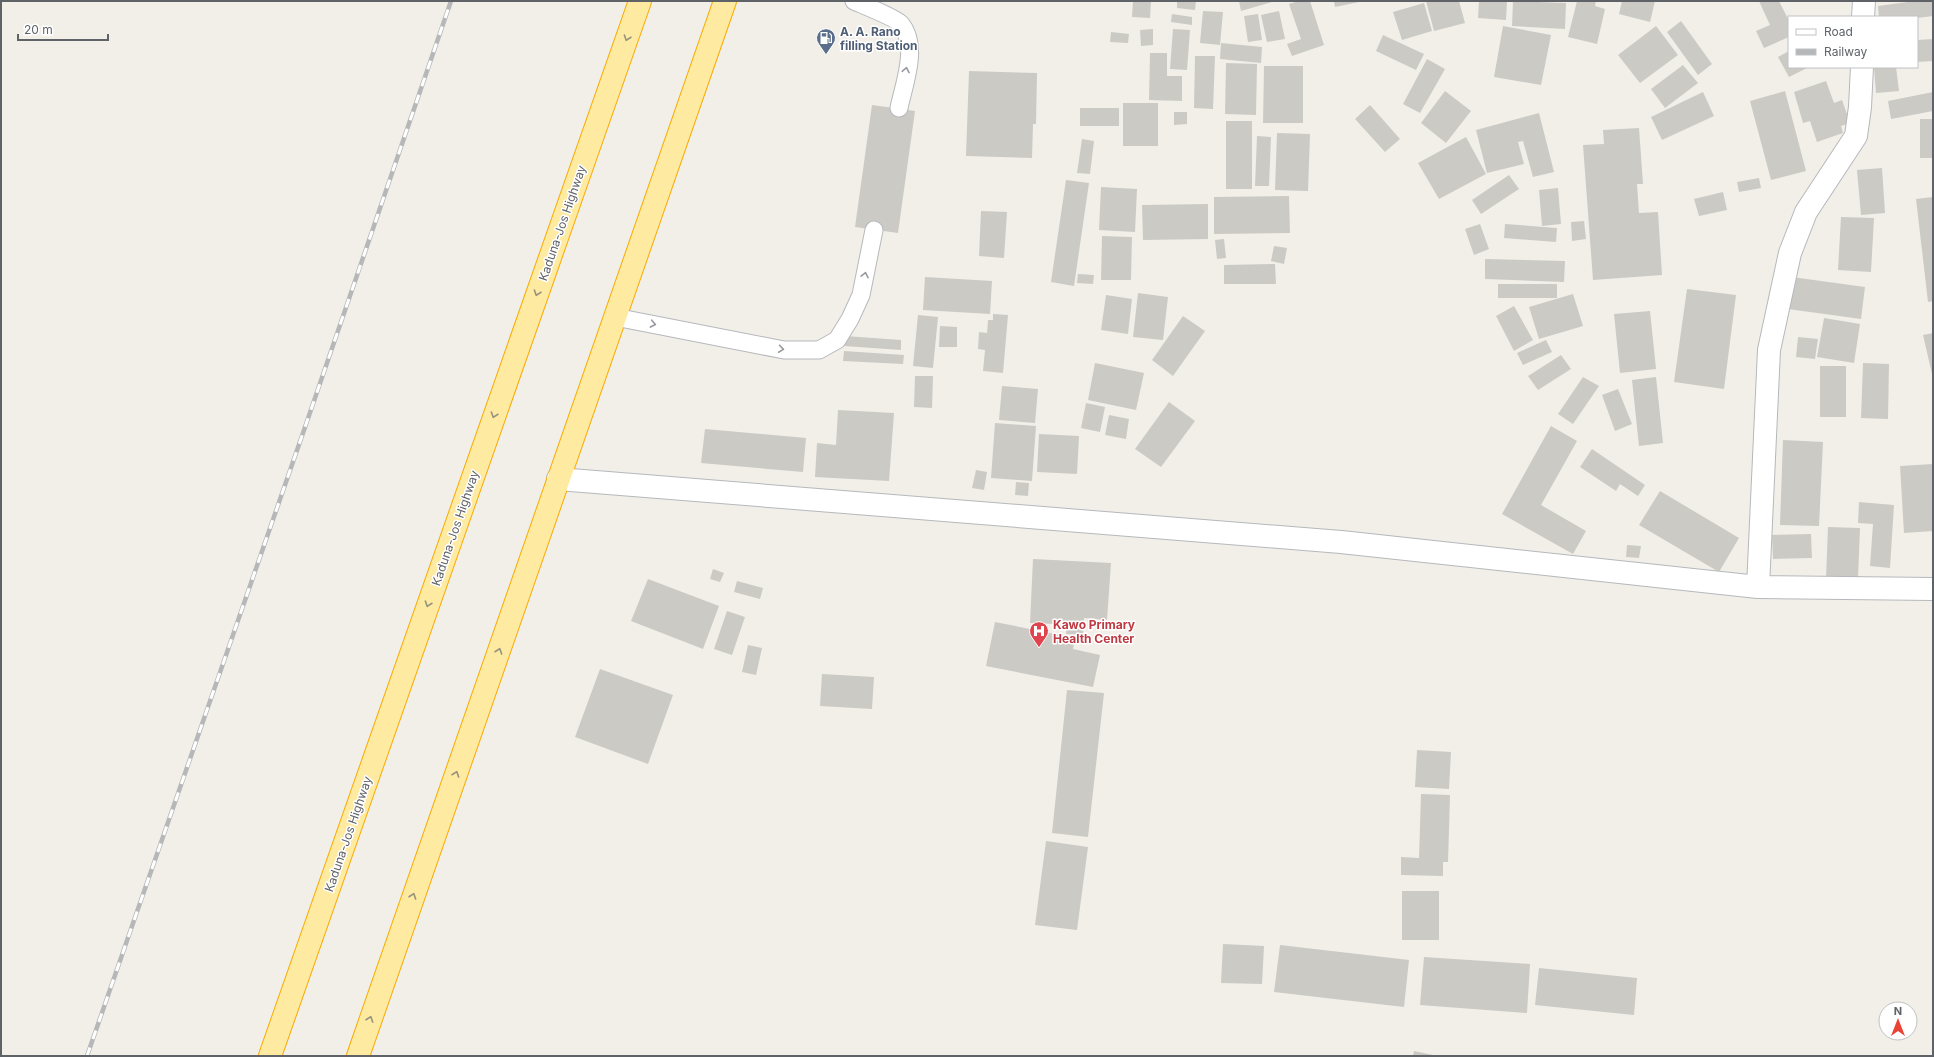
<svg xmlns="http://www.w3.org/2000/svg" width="1934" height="1057" viewBox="0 0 1934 1057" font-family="Inter,sans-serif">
<rect width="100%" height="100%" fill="#f1efe8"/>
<path fill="#cccac5" d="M1133 1H1151L1150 18 1132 17Z
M1177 1H1196L1195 10 1177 8Z
M1239 1H1275L1241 11Z
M1299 1H1310L1324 45 1292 56 1287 44 1301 39 1289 4Z
M1334 1H1359V2L1335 7Z
M1426 1H1459L1465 23 1434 31Z
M1479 1H1507L1506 20 1478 18Z
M1513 1 1566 3 1565 29 1512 26Z
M1577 1H1596L1595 6 1605 9 1597 44 1568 37Z
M1622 1H1655L1650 22 1619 14Z
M1759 1H1779L1789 21V37L1764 48 1756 31 1770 25Z
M1915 1H1933V16L1917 18 1879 17 1878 6Z
M1424 3 1432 31 1402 40 1393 12Z
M1203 11 1223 12 1220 45 1200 43Z
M1279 11 1285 39 1267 42 1261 15Z
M1172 14 1192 17V25L1171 22Z
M1258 14 1262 40 1248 42 1244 16Z
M1681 21 1712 64 1698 75 1667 32Z
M1503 26 1551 35 1541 85 1494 77Z
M1656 26 1678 55 1640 83 1618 55Z
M1153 29V45L1141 46 1140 30Z
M1173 29 1190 30 1187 70 1170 69Z
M1111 32 1129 34 1128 43 1110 42Z
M1383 35 1424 54 1416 70 1376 51Z
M1933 39V61L1917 62V40Z
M1221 43 1262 47 1261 63 1220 59Z
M1789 51V67H1809L1789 77 1778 57Z
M1150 53H1167V76H1182V101L1149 100Z
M1195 56H1215L1213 109 1194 108Z
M1427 59 1445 69 1420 113 1403 104Z
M1226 63 1257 64 1256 115 1225 114Z
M1683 65 1698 83 1665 108 1651 89Z
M1264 66H1303V123H1263Z
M1874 67H1896L1899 91 1876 93Z
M969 71 1037 73 1036 124H1033L1032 158 966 156Z
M1826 81 1834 103 1842 100 1850 123 1841 126 1843 133 1817 142 1810 121 1803 123 1794 92Z
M1445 91 1471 111 1446 143 1421 123Z
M1785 91 1806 171 1771 180 1750 101Z
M1703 92 1714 116 1662 140 1651 117Z
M1933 92V111L1891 119 1888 101Z
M1123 103H1158V146H1123Z
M872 105 915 111 898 233 855 227Z
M1370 105 1400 139 1385 152 1355 119Z
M1080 108H1119V126H1080Z
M1174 112H1187V124L1174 125Z
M1539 113 1554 172 1533 177 1523 141 1518 142 1524 164 1487 173 1476 130Z
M1920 119H1933V158H1920Z
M1226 121H1252V189H1226Z
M1639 128 1643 184H1637L1639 213 1658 212 1662 275 1593 280 1583 145 1604 144 1603 130Z
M1277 133 1310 134 1308 191 1275 190Z
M1257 136 1271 137 1269 186H1255Z
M1466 137 1486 174 1439 199 1418 163Z
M1082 139 1094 141 1090 174 1077 173Z
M1882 168 1885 213 1861 215 1857 170Z
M1509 175 1519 189 1481 214 1472 200Z
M1759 178 1761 188 1739 192 1737 182Z
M1066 180 1089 183 1074 286 1051 282Z
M1101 187 1137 189 1135 232 1099 230Z
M1558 188 1561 224 1542 226 1539 190Z
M1723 192 1727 210 1699 216 1694 199Z
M1289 196 1290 233 1214 234V197Z
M1933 197V301L1928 302 1916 199Z
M1208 204V239L1143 240 1142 205Z
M981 211 1007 212 1004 258 979 256Z
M1841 217 1874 218 1871 272 1838 270Z
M1584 221 1586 239 1572 241 1571 222Z
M1480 224 1489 249 1474 255 1465 229Z
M1505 224 1557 228 1556 242 1504 238Z
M1102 236 1132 237 1131 280H1101Z
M1224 239 1226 258 1217 259 1215 240Z
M1274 246 1287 248 1284 264 1271 261Z
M1485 259 1565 261 1564 282 1485 279Z
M1275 264 1276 284H1224V265Z
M1078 274 1094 275 1093 284 1077 283Z
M925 277 992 281 990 314 923 310Z
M1792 277 1865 287 1861 319 1788 309Z
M1498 284H1557V298H1498Z
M1687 289 1736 295 1724 389 1674 382Z
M1138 293 1168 297 1163 340 1133 337Z
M1573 294 1583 326 1539 339 1529 307Z
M1106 295 1132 299 1128 334 1101 330Z
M1514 306 1533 340 1514 351 1496 316Z
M1650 311 1656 369 1620 373 1614 314Z
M993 314 1008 315 1003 373 983 371 985 350 978 349 979 332 987 333 988 320H993Z
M918 315 938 317 933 368 913 366Z
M1183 316 1205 331 1173 376 1152 360Z
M1824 318 1860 324 1854 363 1817 357Z
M940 326 957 327V347H939Z
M1933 333V373L1932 374 1923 335Z
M845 336 901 340V350L844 346Z
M1798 337 1818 339 1815 359 1796 357Z
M1546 340 1552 352 1523 365 1517 353Z
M844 351 904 355 903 364 843 361Z
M1561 355 1571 369 1538 390 1528 376Z
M1095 363 1144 373 1136 410 1088 400Z
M1863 363 1889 364 1888 419 1861 418Z
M1820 366H1846V417H1820Z
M915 376H933L932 408 914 407Z
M1583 377 1599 386 1573 424 1558 414Z
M1656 377 1663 443 1639 446 1632 380Z
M1002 386 1038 389 1035 423 999 420Z
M1618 389 1632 424 1615 431 1602 395Z
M1169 402 1195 421 1161 467 1135 449Z
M1086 403 1105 407 1100 432 1081 428Z
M838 410 894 413 889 481 815 477 817 443 836 445Z
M1109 415 1129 419 1126 439 1105 435Z
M995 423 1036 426 1032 481 991 478Z
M1551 426 1577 441 1541 505 1586 531 1573 554 1502 514Z
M705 429 806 438 803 472 701 463Z
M1039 434 1079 436 1077 474 1037 472Z
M1783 440 1823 442 1819 526 1780 525Z
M1592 449 1645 485 1638 496 1620 484 1616 491 1580 467Z
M1933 464V531L1904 533 1900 466Z
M976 470 987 472 984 490 972 488Z
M1016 482 1029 483 1028 496 1015 495Z
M1660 491 1739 538 1719 572 1639 525Z
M1859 502 1894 505 1890 568 1870 566 1873 524 1858 523Z
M1828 527 1860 528 1858 579 1826 578Z
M1811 534 1812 558 1773 559 1772 535Z
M1627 545 1641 546 1639 558 1626 557Z
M1033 559 1111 563 1107 620 1084 618 1083 635 1066 634 1067 621 1055 620V624L1030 623Z
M713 569 724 573 720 582 710 579Z
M648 579 719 606 703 649 631 621Z
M737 581 763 588 760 599 734 592Z
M727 611 745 617 732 655 714 649Z
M995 622 1075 638 1073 649 1100 655 1093 687 986 666Z
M748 645 762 648 756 675 742 672Z
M600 669 673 695 648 764 575 737Z
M822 674 874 677 872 709 820 706Z
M1067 690 1104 693 1088 837 1052 833Z
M1417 750 1451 752 1449 789 1415 787Z
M1421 794 1450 795 1448 862H1443V876L1401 875V857L1419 858Z
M1046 841 1088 847 1077 930 1035 925Z
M1402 891H1439V940H1402Z
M1223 944 1264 946 1262 984 1221 983Z
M1280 945 1409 960 1404 1007 1274 992Z
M1424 957 1530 964 1527 1013 1420 1005Z
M1539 968 1637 978 1634 1015 1535 1005Z
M1414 1051 1433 1055V1056H1413Z"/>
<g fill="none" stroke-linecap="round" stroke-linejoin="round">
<defs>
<path id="service" d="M854 1C863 5 896 18 901 24 919 46 904 84 899 108
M615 317 784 350H819L837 340 850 319 861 295 874 230"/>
<path id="minor" d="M1863 17 1864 1
M558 479 1341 542 1758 587 1933 589
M1758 587 1769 350 1790 253 1806 212 1856 136 1860 107 1862 67"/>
<path id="trunk" d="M270 1056 640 1
M358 1056 725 1"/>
</defs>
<use href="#service" stroke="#b5b8bc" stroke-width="19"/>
<use href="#minor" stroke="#b5b8bc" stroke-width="24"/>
<use href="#trunk" stroke="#f9ab00" stroke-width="24"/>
<use href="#service" stroke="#fff" stroke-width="17"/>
<use href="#minor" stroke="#fff" stroke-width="22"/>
<use href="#trunk" stroke="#feeaa1" stroke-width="22"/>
<defs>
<path id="rail" d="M87 1056 303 433 451 1"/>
</defs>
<use href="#rail" stroke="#b6b7b8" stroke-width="4.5"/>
<use href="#rail" stroke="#fff" stroke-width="3" stroke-dasharray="9" stroke-linecap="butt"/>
</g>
<defs><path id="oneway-chevron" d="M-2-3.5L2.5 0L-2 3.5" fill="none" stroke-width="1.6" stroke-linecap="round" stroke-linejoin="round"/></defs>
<g stroke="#97927c">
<use href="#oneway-chevron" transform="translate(627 38) rotate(109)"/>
<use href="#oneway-chevron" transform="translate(537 293) rotate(109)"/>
<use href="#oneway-chevron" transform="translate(494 415) rotate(109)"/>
<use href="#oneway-chevron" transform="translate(428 604) rotate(109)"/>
<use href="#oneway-chevron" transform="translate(499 651) rotate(-71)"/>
<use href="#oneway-chevron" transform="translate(456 774) rotate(-71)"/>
<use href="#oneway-chevron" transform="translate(413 896) rotate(-71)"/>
<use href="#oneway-chevron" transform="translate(370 1019) rotate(-71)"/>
</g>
<g stroke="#979a9d">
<use href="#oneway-chevron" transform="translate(906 70) rotate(-79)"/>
<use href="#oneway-chevron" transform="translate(865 275) rotate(-78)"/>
<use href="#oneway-chevron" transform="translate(653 324) rotate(11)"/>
<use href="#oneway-chevron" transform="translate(781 349) rotate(8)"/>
</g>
<defs>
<symbol id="fuel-pin" viewBox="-11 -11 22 30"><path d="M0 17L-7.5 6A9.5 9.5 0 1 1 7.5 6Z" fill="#5c6f8a" stroke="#fff"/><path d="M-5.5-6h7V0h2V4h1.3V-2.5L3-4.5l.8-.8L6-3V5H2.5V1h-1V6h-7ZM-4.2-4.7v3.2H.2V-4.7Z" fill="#fff"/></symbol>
<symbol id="hospital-pin" viewBox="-11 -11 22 30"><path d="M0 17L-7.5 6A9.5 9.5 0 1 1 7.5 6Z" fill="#e0444e" stroke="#fff"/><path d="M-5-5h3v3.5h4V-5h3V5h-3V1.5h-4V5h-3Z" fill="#fff"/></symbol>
</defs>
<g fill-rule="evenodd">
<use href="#fuel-pin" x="815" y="27" width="22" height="30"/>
<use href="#hospital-pin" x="1028" y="620" width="22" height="30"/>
</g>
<g text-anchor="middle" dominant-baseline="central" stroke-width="3" stroke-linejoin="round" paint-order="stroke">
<g font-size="12" font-weight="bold" fill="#4e5e75" stroke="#fff" text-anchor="start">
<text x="840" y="31">A. A. Rano<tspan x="840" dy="14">filling Station</tspan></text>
</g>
<g font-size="12" fill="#5f6368" stroke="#fff">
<text transform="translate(562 223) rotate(-71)">Kaduna-Jos Highway</text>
<text transform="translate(455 528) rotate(-71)">Kaduna-Jos Highway</text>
<text transform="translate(348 834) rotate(-71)">Kaduna-Jos Highway</text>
</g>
<g font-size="12" font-weight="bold" fill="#be3a42" stroke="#fff" text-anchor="start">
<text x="1053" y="624">Kawo Primary<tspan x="1053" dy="14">Health Center</tspan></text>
</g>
</g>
<rect width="1934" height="1057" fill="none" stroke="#5f6368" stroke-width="4"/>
<rect x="1788" y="16" width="130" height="52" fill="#ffffff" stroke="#bfc1c3"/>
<rect x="1796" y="29" width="20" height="6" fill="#ffffff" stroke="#bfc1c3"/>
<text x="1824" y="36" font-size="12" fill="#5f6368">Road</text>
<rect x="1796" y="49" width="20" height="6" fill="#b6b7b8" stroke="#bfc1c3"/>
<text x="1824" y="56" font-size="12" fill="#5f6368">Railway</text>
<g transform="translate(1898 1021)"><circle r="19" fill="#ffffff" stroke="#bfc1c3"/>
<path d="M0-3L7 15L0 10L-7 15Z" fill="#ea4335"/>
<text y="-6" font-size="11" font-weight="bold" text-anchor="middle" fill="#5f6368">N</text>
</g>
<path d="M18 34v6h90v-6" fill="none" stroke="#5f6368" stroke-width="2"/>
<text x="24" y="34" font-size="12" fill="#5f6368" stroke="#ffffff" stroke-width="3" paint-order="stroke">20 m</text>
</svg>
